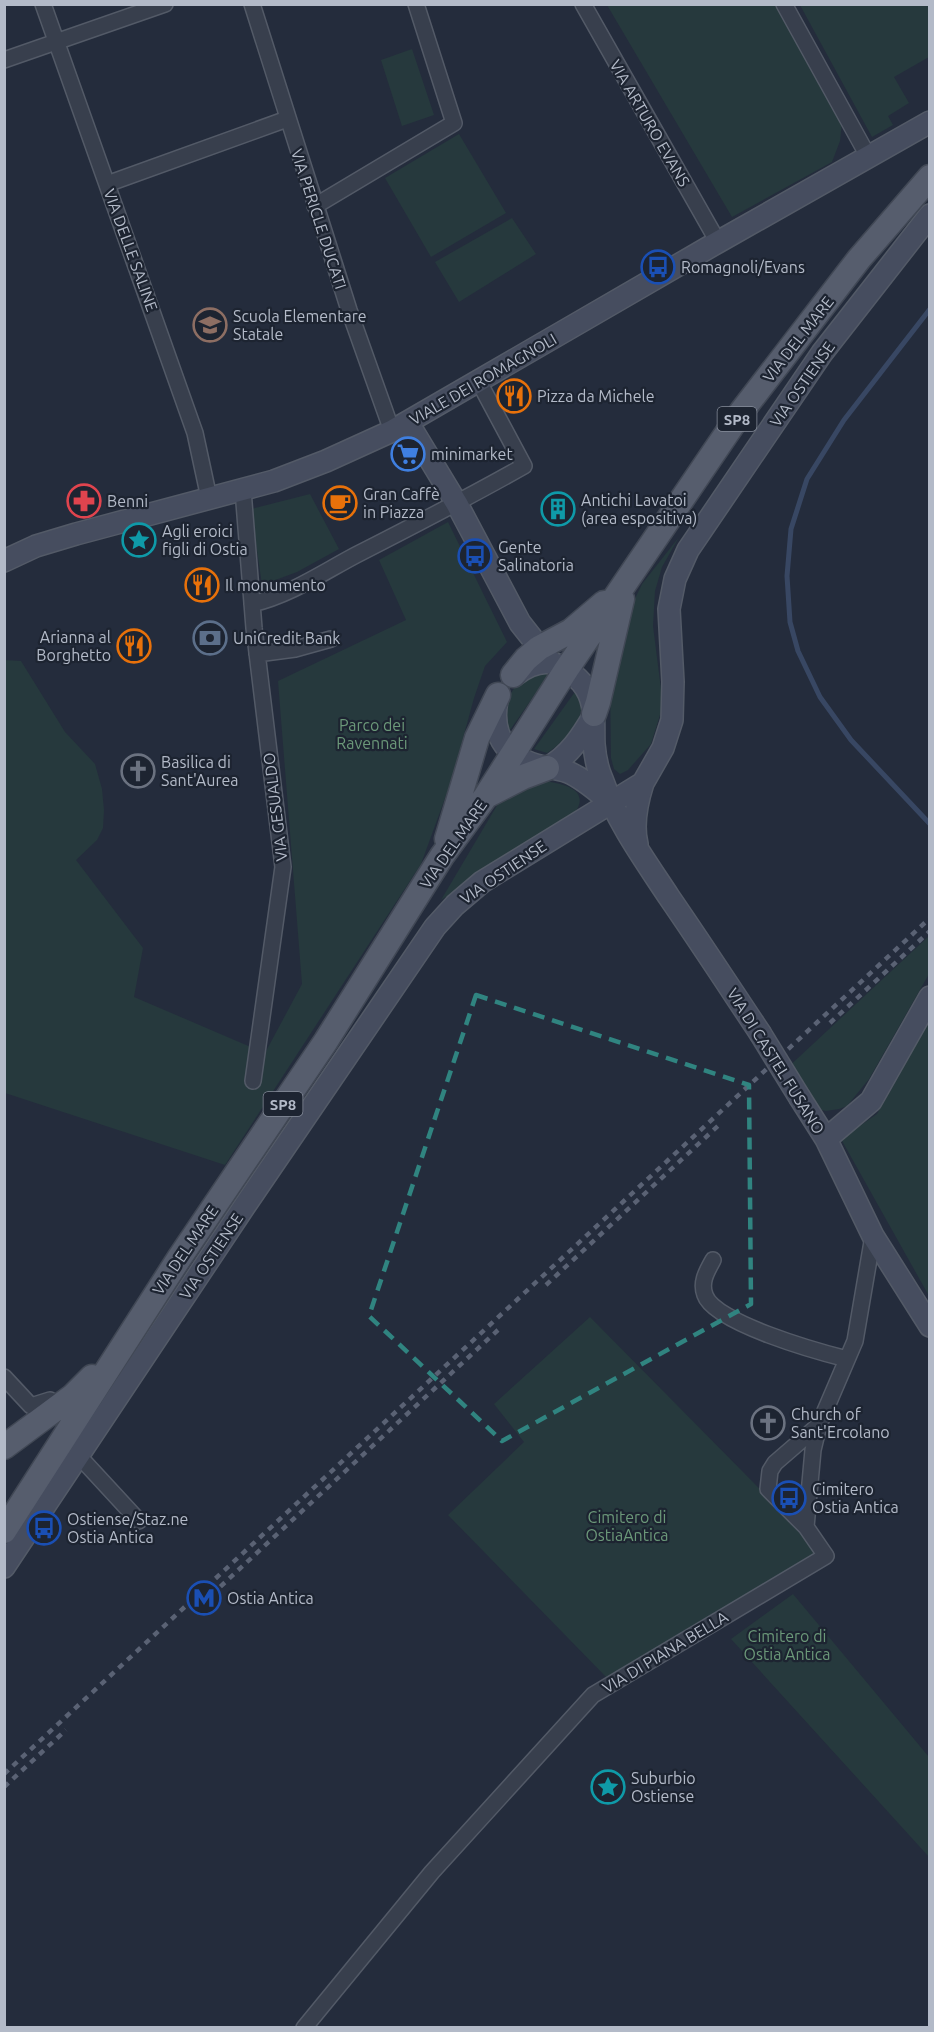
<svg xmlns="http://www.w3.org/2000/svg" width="934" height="2032" viewBox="0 0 934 2032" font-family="Ubuntu,sans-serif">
<rect width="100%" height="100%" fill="#242c3c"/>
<path fill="#26393d" d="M607 5H777L842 122 840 141 832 162 732 217Z
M800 5H929V57L894 77 909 103 888 116 893 125 872 137Z
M412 49 434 115 402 126 381 60Z
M459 134 506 213 431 257 385 178Z
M512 218 536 254 459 302 435 262Z
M310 494 339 549 297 572 262 585 251 509Z
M448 522 507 642 485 666 474 698 451 782 421 864 225 1165 5 1093 4 660 21 661 65 732 95 764 102 789 104 810 103 828 97 840 76 860 143 948 134 997 265 1053 302 984 278 681 406 620 379 560Z
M679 537 662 567 655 591 653 626 663 705 651 744 628 770 620 774 614 769 611 758 610 677 621 628 642 584Z
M552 670 510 730C494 714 515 679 533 672 539 670 547 671 552 670Z
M577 689C593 711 566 741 547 753L534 749Z
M545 781C563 784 591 789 575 813L441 900 499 802 510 789Z
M929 936V974L869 1079 847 1106 839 1109 826 1111 813 1108 784 1071Z
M929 1009V1296L841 1139 877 1114 900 1074 922 1023Z
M590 1317 826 1556 608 1679 448 1515 524 1442 494 1404Z
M793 1594 929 1757V1857L731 1639Z"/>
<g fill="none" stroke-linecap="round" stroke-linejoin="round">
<path stroke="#384763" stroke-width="5" d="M930 309 844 420 807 479 791 529 787 576 790 622 798 651 820 697 851 740 930 824"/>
<defs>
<path id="street" d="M43 4 195 433 209 498
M252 4 349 310 392 431
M583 4 718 242
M784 4 868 156
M4 60 165 4
M107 184 287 119
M315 206 454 123 416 4
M243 490 254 628 283 867 253 1081
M252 604C290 595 322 573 356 555 413 526 469 497 524 466L479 382
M257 654 295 649 331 639
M713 1260C707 1271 700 1282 705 1295 714 1323 819 1352 847 1359
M4 1377 31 1406 50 1400
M78 1455 139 1521
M806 1527 813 1450 819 1425 855 1341 873 1236
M304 2028 432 1872 593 1695 826 1556 806 1527 768 1489 770 1471 775 1463 819 1425"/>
<path id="secondary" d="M408 423 457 504 520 623 550 661
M4 561 36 546 76 534 274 481 326 461 392 431 718 242 930 122
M515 675C541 656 560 659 582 683 597 701 593 722 594 744 595 756 597 768 602 779 617 822 644 859 669 897 700 942 730 988 760 1033
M497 700C491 732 503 755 536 765 546 768 558 768 568 772 584 779 597 791 610 802
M547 768C569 756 582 736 594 715
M637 844C632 824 637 802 643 783
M800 1098 826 1139 873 1236 930 1326
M826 1139 871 1101 930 997
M4 1567 244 1207 435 927 455 905 482 882 643 783 663 748 672 720 673 682 669 609 675 579 688 550 822 353 930 215"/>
<path id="primary" d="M513 675 526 659 539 648 571 631 604 603
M594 714 598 702 622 599
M486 796 523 777 547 768
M447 839 477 738 498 695
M4 1447 73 1396 92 1377
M4 1531 180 1257 326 1041 442 856 486 796 566 670 742 411 859 259 930 177"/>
</defs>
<use href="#street" stroke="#535a67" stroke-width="18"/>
<use href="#secondary" stroke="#535a67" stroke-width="24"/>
<use href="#primary" stroke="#414855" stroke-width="27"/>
<use href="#street" stroke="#383f4d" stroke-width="15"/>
<use href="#secondary" stroke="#464d5f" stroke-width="21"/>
<use href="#primary" stroke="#565d6d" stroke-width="24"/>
<path stroke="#5a6274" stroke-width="4.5" stroke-dasharray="6 6" stroke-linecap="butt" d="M830 1023 930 931
M546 1285 720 1124
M194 1611 498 1330
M4 1774 930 918
M4 1787 66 1730"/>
<defs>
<path id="secondary-bridge" d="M760 1033 800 1098"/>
</defs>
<use href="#secondary-bridge" stroke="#535a67" stroke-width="24" stroke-linecap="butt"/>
<use href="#secondary-bridge" stroke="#464d5f" stroke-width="21"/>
</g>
<path fill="none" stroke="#308480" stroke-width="4.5" stroke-dasharray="12 8" stroke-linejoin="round" d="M476 995 749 1085 751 1304 502 1441 369 1316Z"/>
<defs>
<symbol id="bus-ring" viewBox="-11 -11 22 22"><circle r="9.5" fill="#1d2431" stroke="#1a4fb4" stroke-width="1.5"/><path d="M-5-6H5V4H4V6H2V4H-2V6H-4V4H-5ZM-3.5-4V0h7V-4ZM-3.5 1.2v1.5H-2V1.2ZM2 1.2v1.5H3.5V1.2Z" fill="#1a4fb4"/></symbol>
<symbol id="school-ring" viewBox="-11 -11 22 22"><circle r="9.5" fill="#1d2431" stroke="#8d6e63" stroke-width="1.5"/><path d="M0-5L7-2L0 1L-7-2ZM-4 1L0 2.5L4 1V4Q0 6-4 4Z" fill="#8d6e63"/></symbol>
<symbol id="restaurant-ring" viewBox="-11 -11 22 22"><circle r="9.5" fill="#1d2431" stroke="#e8710a" stroke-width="1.5"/><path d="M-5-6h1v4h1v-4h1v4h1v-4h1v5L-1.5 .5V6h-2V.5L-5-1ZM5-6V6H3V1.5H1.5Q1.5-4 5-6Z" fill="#e8710a"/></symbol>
<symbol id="supermarket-ring" viewBox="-11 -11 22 22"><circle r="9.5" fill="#1d2431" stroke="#3f7fe0" stroke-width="1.5"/><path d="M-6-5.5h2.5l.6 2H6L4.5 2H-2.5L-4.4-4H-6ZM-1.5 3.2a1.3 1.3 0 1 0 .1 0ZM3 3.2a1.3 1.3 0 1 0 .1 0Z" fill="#3f7fe0"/></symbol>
<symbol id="pharmacy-ring" viewBox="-11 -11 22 22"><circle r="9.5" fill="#1d2431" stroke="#e0444e" stroke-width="1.5"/><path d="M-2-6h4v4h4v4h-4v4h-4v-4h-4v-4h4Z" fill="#e0444e"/></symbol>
<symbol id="cafe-ring" viewBox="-11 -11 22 22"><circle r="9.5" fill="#1d2431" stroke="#e8710a" stroke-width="1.5"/><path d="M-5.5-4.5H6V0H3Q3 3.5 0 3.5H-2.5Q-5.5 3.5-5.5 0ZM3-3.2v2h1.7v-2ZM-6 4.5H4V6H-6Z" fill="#e8710a"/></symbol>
<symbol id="building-ring" viewBox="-11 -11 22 22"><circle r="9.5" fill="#1d2431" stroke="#0f9aa8" stroke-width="1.5"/><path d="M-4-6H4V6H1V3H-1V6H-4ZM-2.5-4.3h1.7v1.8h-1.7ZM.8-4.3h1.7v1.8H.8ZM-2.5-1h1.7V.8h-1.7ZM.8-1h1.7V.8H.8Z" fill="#0f9aa8"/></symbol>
<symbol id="sight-ring" viewBox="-11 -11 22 22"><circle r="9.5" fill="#1d2431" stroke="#0f9aa8" stroke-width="1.5"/><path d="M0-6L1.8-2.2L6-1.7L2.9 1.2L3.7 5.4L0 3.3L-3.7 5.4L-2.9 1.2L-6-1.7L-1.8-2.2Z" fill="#0f9aa8"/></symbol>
<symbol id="bank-ring" viewBox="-11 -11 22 22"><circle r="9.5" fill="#1d2431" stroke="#5c6f8a" stroke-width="1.5"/><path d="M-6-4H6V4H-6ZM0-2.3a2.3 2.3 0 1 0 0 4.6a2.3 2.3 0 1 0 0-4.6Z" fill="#5c6f8a"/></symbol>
<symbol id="church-ring" viewBox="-11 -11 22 22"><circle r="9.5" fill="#1d2431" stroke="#6b7280" stroke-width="1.5"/><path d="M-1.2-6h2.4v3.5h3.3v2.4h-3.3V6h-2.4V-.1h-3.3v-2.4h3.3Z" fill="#6b7280"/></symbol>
<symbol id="metro-ring" viewBox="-11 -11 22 22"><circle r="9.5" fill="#1d2431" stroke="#1a4fb4" stroke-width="1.5"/><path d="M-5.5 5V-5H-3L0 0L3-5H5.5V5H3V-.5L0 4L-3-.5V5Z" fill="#1a4fb4"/></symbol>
</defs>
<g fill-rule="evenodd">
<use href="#bus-ring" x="639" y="248" width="38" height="38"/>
<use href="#school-ring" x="191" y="306" width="38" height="38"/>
<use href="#restaurant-ring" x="495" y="377" width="38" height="38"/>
<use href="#supermarket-ring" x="389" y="435" width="38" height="38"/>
<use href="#pharmacy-ring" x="65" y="482" width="38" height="38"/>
<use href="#cafe-ring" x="321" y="484" width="38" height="38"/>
<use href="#building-ring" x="539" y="490" width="38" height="38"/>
<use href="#sight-ring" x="120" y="521" width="38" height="38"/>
<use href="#bus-ring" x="456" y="537" width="38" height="38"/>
<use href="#restaurant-ring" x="183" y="566" width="38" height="38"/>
<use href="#bank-ring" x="191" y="619" width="38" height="38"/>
<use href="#restaurant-ring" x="115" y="627" width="38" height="38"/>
<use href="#church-ring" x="119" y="752" width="38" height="38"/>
<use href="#church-ring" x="749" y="1404" width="38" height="38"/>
<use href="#bus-ring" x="770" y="1479" width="38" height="38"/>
<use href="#bus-ring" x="25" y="1509" width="38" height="38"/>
<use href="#metro-ring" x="185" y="1579" width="38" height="38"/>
<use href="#sight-ring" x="589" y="1768" width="38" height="38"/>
</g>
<g text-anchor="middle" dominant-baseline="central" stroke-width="4.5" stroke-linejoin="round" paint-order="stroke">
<g fill="#1d2431" stroke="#868d9b" stroke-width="1.5">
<rect x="717.5" y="407" width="39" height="24" rx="4.5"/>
<rect x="263.5" y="1092" width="39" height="24" rx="4.5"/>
</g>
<g font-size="15" font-weight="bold" fill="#b3bac8">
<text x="737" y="419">SP8</text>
<text x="283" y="1104">SP8</text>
</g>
<g font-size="16" fill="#b3bac8" stroke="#1d2431">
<text transform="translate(650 123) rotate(60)">VIA ARTURO EVANS</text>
<text transform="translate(319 219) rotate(72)">VIA PERICLE DUCATI</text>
<text transform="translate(131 250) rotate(70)">VIA DELLE SALINE</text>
<text transform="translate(798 339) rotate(-52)">VIA DEL MARE</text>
<text transform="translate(483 379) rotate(-30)">VIALE DEI ROMAGNOLI</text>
<text transform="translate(802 384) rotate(-55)">VIA OSTIENSE</text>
<text transform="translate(275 807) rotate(-97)">VIA GESUALDO</text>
<text transform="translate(453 844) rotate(-55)">VIA DEL MARE</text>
<text transform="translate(503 872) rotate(-34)">VIA OSTIENSE</text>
<text transform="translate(776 1061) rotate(58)">VIA DI CASTEL FUSANO</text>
<text transform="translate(185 1250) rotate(-56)">VIA DEL MARE</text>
<text transform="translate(211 1256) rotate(-56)">VIA OSTIENSE</text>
<text transform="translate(665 1652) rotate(-31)">VIA DI PIANA BELLA</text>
</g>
<g font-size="16" fill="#b3bac8" stroke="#1d2431" text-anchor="start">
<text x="681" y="267">Romagnoli/Evans</text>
<text x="233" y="316">Scuola Elementare<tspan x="233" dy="18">Statale</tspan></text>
<text x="537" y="396">Pizza da Michele</text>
<text x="431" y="454">minimarket</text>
<text x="363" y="494">Gran Caffè<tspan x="363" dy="18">in Piazza</tspan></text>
<text x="581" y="500">Antichi Lavatoi<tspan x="581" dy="18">(area espositiva)</tspan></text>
<text x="107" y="501">Benni</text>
<text x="162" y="531">Agli eroici<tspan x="162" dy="18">figli di Ostia</tspan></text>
<text x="498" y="547">Gente<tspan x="498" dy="18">Salinatoria</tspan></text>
<text x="225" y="585">Il monumento</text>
<text x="111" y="637" text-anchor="end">Arianna al<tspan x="111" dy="18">Borghetto</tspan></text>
<text x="233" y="638">UniCredit Bank</text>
<text x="161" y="762">Basilica di<tspan x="161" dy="18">Sant'Aurea</tspan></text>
<text x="791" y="1414">Church of<tspan x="791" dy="18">Sant'Ercolano</tspan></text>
<text x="812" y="1489">Cimitero<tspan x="812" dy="18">Ostia Antica</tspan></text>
<text x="67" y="1519">Ostiense/Staz.ne<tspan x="67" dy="18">Ostia Antica</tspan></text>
<text x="227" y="1598">Ostia Antica</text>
<text x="631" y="1778">Suburbio<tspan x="631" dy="18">Ostiense</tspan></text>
</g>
<g font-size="16" fill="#6b9879" stroke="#1d2431">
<text x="372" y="725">Parco dei<tspan x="372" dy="18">Ravennati</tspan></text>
<text x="627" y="1517">Cimitero di<tspan x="627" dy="18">OstiaAntica</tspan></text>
<text x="787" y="1636">Cimitero di<tspan x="787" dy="18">Ostia Antica</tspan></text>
</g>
</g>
<rect width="934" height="2032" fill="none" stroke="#b3bac8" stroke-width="12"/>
</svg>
